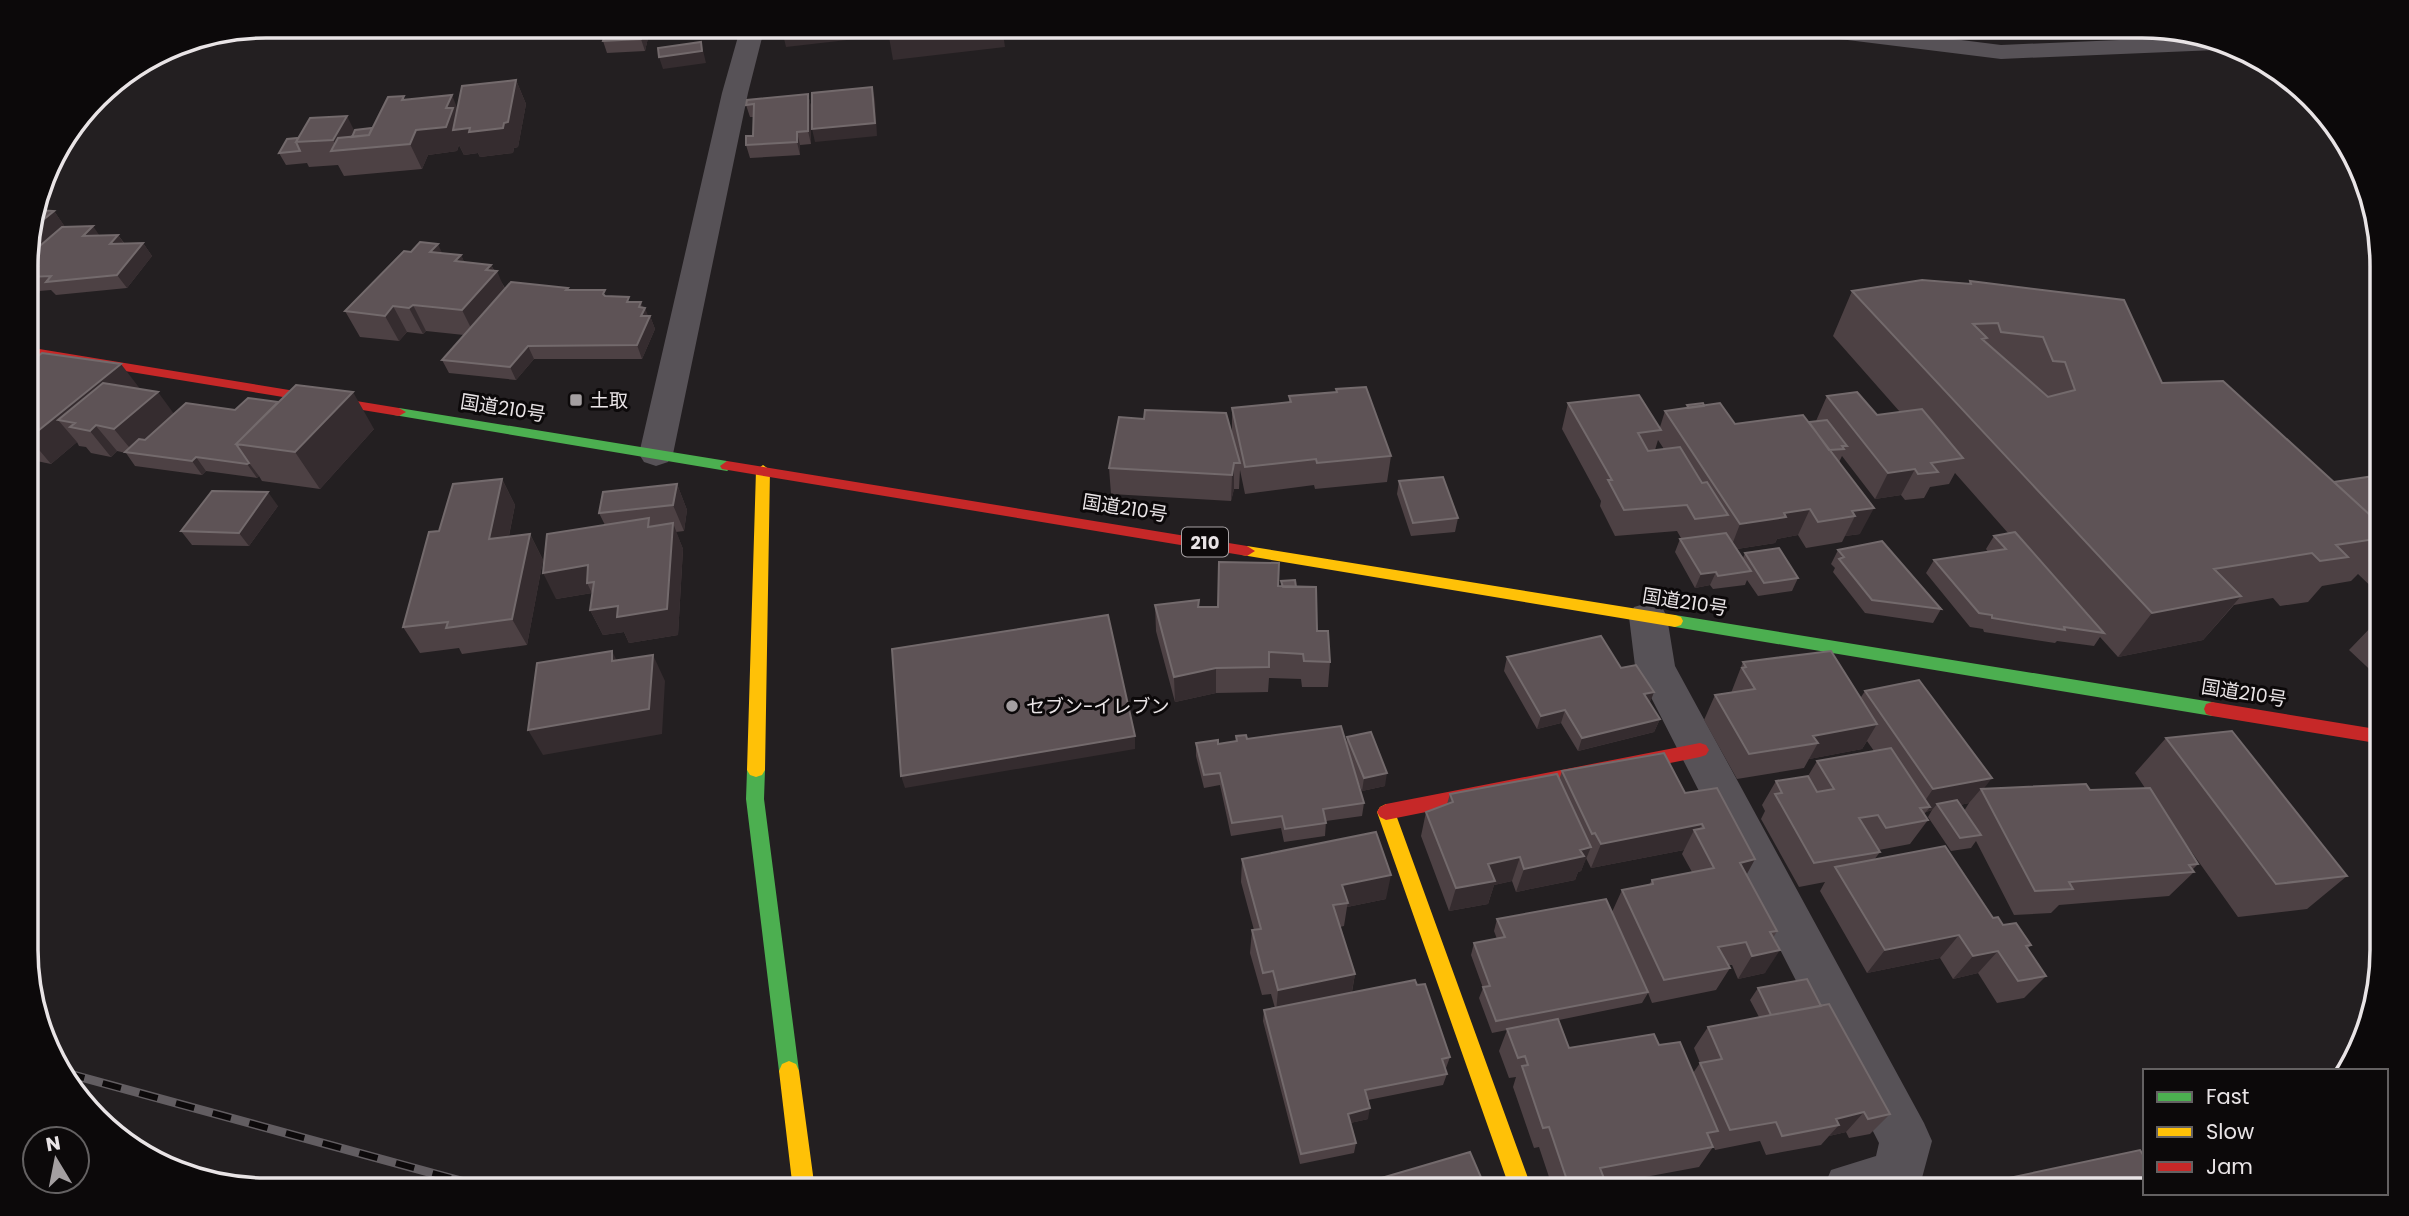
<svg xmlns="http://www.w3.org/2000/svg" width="2409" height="1216" viewBox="0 0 2409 1216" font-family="Poppins,'Noto Sans JP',sans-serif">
<rect width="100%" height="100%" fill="#231f21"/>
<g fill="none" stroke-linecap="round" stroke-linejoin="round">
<path fill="#575257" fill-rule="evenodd" d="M741 26H765L748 93 673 454 668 462 656 466 644 462 639 454 722 93Z
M1779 26H1850L2001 45 2189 37 2226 46 2216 50 2001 59 1791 33Z
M1648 603 1662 607 1667 617 1675 666 1924 1123 1932 1141 1919 1189H1823L1831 1170 1876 1156 1879 1143 1635 666 1629 617 1634 607Z"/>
<path fill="#4caf50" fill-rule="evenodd" d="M399 408 727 461 734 466 727 471 394 415 392 412Z
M1675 615 2212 702 2218 704 2220 709 2218 714 2212 716 1675 627 1669 625 1667 621 1669 617Z
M756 763 762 765 765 770 764 799 799 1071 796 1078 789 1081 782 1078 779 1071 746 799 747 770 750 765Z"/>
<path fill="#ffc107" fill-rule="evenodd" d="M763 465 770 470 765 770 762 775 756 777 750 775 747 770 756 470Z
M1247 546 1675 615 1681 617 1683 621 1681 625 1675 627 1242 555 1239 551Z
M1386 804 1392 807 1395 812 1532 1189H1510L1377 812 1380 807Z
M789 1061 796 1064 799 1071 815 1190H793L779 1071 782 1064Z"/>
<path fill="#c62828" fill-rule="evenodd" d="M27 347 399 408 406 412 399 416 27 355Z
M727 461 1247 546 1255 551 1247 556 722 469 720 466Z
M2212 702 2382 730V744L2212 716 2206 714 2204 709 2206 704Z
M1700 743 1706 745 1709 750 1706 755 1700 757 1386 820 1380 817 1377 812 1380 807 1386 804Z"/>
<defs>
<path id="rail" d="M66 1073 494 1190"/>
</defs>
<use href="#rail" stroke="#625d61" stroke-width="9"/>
<use href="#rail" stroke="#0c090a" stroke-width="6" stroke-dasharray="19" stroke-linecap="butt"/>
</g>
<path fill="#4d4144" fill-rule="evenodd" d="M608 26H684L657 28 659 34 657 38H648L645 51 607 53 603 41Z
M684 26H701L700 28 685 29Z
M516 80 526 104 518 147 514 148 513 153 480 157 478 153 464 155 459 145 457 151 428 155 422 169 344 176 338 165 309 167 307 163 286 165 279 153 287 139 355 131 372 128 405 100 457 108Z
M808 94 811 107V144L800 145V155L750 158 746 145 753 136V117H750L746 105Z
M48 211H54L65 227 100 236 118 235 125 244 143 243 152 256 127 288 56 295 51 290 39 291 37 287 40 292 27 302V250Z
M442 253 461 255 464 262 491 265 505 288H568L569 290 631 302 643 308 648 316H650L655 329 642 359H534L516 380 449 373 442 360 464 335 426 331 423 334 407 332 399 341 360 337 345 311Z
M1970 281 2162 383 2334 482 2381 475 2382 597 2358 574 2351 581 2322 586 2308 602 2280 606 2273 598 2234 605 2203 640 2118 657 2100 637 2094 646 2057 641 2055 643 1984 632 1983 629 1970 627 1926 573 1934 560 1988 552 1986 549 1994 536 2008 533 1955 473 1949 484 1930 487 1924 498 1905 500 1901 495 1875 499 1842 456 1839 462 1860 534 1845 536 1842 542 1806 548 1798 535 1777 539 1775 543 1737 549 1743 558 1745 553 1798 578 1792 591 1758 596 1747 580 1745 585 1713 589 1710 585 1695 588 1675 552 1680 539 1681 538 1677 531 1615 536 1600 506 1601 501 1562 429 1568 403 1660 427 1665 411 1686 408 1687 405 1704 406 1735 424 1816 421 1827 396 1877 415 1900 412 1833 336 1852 291 1969 284ZM1658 440 1664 449 1655 450Z
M27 365 140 389 174 414 374 429 320 489 262 481 259 476 257 478 206 471 202 475 135 466 126 453 117 451 111 457 91 453 86 447 79 446 77 442 51 464 27 459Z
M1336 389 1391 456 1387 482 1315 489 1314 485 1245 494 1240 470 1239 489H1234L1231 501 1111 494 1109 468 1144 419 1232 434V408L1289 402V396L1336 392Z
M502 479 515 505 509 536 530 534 543 560 527 645 462 654 459 648 420 653 403 627 439 531Z
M1399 481 1458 518 1455 532 1411 536 1397 494Z
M677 484 687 510 684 531 676 532 683 549 678 635 629 643 624 632 603 635 590 610 592 593 556 599 605 525 599 513Z
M278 506 249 546 192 545 181 531Z
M1838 550 1941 609 1933 623 1865 613 1833 572 1835 568 1831 564Z
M1281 581 1296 587 1330 662 1328 687H1302L1301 679 1269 678 1268 692 1216 693 1175 702 1156 631 1155 605 1218 607 1281 586Z
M2382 623V681L2349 650 2374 624Z
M1507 657 1621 668 1654 692 1649 703 1660 719 1654 732 1578 751 1561 723 1537 729 1504 671Z
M1743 662 1861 697 1865 691 1984 788 2090 790 2145 788 2135 773 2166 738 2347 876 2307 909 2238 917 2186 844 2198 864 2192 870 2194 872 2169 896 2059 905 2051 913 2014 915 1976 841 1971 848 1951 851 1928 817 1932 810 1926 812 1924 814 1928 820 1910 844 1879 850 1880 852 1874 860 1993 918 2031 945 2027 949 2046 976 2024 998 1997 1003 1978 973 1953 979 1940 958 1867 973 1820 891 1825 882 1799 887 1761 819 1765 811 1762 805 1776 781 1808 776 1817 761 1874 751 1867 741 1862 749 1809 759 1804 768 1737 779 1704 720 1715 695 1731 693ZM1969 803 1964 811 1960 805Z
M1236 736 1247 739 1346 745 1347 737 1385 786 1362 791 1355 775 1364 803 1362 816 1326 821 1325 836 1284 842 1281 828 1231 836 1220 785 1204 788 1196 756V743L1218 744 1236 742Z
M1562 771 1685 793 1755 859 1746 875 1777 931 1773 938 1765 973 1738 979 1732 965H1728L1730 968 1716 990 1652 1003 1648 993 1642 1003 1559 1020 1569 1048 1659 1045 1693 1073 1700 1063 1694 1048 1708 1027 1759 1017 1750 1000 1758 988 1821 1006 1890 1114 1870 1134 1849 1138 1846 1132 1829 1136 1821 1145 1766 1155 1760 1141 1715 1150 1711 1140V1141L1713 1147 1699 1167 1602 1185 1599 1189H1553L1539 1147 1534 1148 1513 1087 1516 1077 1509 1078 1499 1051 1507 1030 1492 1033 1479 998 1483 988 1471 955 1474 943 1497 939 1494 931 1497 919 1612 912 1622 890 1649 885 1652 880 1692 872 1682 854 1684 850 1591 868 1586 858 1581 871 1578 872 1575 880 1516 892 1512 881 1494 885 1488 904 1449 911 1421 836 1426 812 1447 804 1450 794 1559 780Z
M1242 859 1386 899 1347 907 1344 926 1340 927 1355 974 1352 992 1417 985 1450 1057 1446 1068 1445 1069 1447 1074 1443 1085 1368 1100V1119L1350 1123 1356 1143 1354 1153 1300 1164 1263 1021 1264 1010 1275 1008 1271 994 1262 995 1250 953 1252 930H1254L1241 882Z
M1995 1181 2145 1189H1985Z"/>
<path fill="#352c2f" d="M645 26 648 38 645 51 641 39Z
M654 26H657L659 34 657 38Z
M781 26H880L882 36 786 47Z
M981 26H1002L1005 47 893 60 889 37Z
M701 42 706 63 663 69 659 57Z
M516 80 526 104 518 147 514 148 513 153 480 157 478 153 464 155 459 145 457 151 428 155 422 169 410 144 416 130 446 108 452 95 462 120 470 128 504 123Z
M872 87 875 99 877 136 815 142 812 129Z
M808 94 811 107V144L808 131Z
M347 116 359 140 339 151 333 140Z
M797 132 800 145V155L797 142Z
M41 202 50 214 54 211 72 237 27 268 35 277H29L40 292 27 302V250L39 204Z
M93 226 102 239 83 236Z
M118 235 127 248 110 244Z
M143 243 152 256 127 288 117 275Z
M438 244 450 270 430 252Z
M461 255 473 280 455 261Z
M491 265 495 273 497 271 508 297 475 336 462 310 486 270Z
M641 302 644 310 645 308 649 318 650 316 655 329 642 359 637 345 639 307Z
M413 305 426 331 423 334 409 308Z
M393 306 407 332 399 341 385 316Z
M528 346 534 359 516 380 510 367Z
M121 364 141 390 96 426 117 451 111 457 90 431 75 423 58 420 77 442 51 464 29 438Z
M158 392 177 418 134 453 114 429Z
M353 392 374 429 320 489 295 452Z
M196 457 206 471 202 475 192 461Z
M249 463 259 476 257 478 247 464Z
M1234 463V489L1231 501 1232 475Z
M1915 469 1901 495 1875 499 1888 473Z
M502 479 515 505 503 565 489 539Z
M677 484 687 510 684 531 673 505Z
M268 492 278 506 249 546 239 533Z
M1874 508 1860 534 1845 536 1855 516 1852 511Z
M1810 509 1798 535 1777 539 1775 543 1730 550 1740 524 1784 513Z
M673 523 683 549 678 635 629 643 624 632 603 635 590 610Z
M530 534 543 560 527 645 512 619Z
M588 565 594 582 587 583 592 593 556 599 543 573Z
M1716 572 1710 585 1695 588 1701 574Z
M2241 596 2203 640 2118 657 2152 613Z
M612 651 625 677 612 661Z
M653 655 665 681 662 734 543 755 528 730Z
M1216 668V693L1175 702 1174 677Z
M1654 692 1649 705 1644 694Z
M1565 710 1561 723 1537 729 1541 716Z
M1660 719 1654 732 1578 751 1582 738Z
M1877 724 1862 749 1809 759 1818 743 1813 736Z
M1135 736V749L905 788 901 776Z
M1387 773 1385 786 1362 791 1364 778Z
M1992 778 1982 791 1981 789 1969 803 1941 809 1937 804 1932 810 1926 812 1930 807 1920 808 1916 814 1933 789Z
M1702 824 1697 835 1694 830 1684 850 1591 868 1601 844Z
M1591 847 1581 871 1578 872 1575 880 1516 892 1524 869Z
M1520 857 1512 881 1494 885 1488 904 1449 911 1456 888 1488 864Z
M1755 859 1742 883 1740 863Z
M1391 875 1386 899 1347 907 1348 903 1342 885Z
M1959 935 1940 958 1867 973 1885 950Z
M1780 950 1765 973 1738 979 1752 956Z
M1998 951 1978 973 1953 979 1973 956Z
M1355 974 1351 996 1276 1012 1278 990Z
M1370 1108 1368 1119 1346 1124 1348 1114Z
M1864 1112 1846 1132 1829 1136 1839 1125 1836 1119Z
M1605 1181 1599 1189H1569H1570Z"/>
<path fill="#5e5356" stroke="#736a6c" stroke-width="2" fill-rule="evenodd" d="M608 26H646H645L641 39 603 41Z
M888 26H981L889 37Z
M701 42 702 51 659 57 658 48Z
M516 80 508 122 504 123 503 128 469 132 470 128 453 130 462 86Z
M872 87 875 123 812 129V93Z
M808 94V131L797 132V142L746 145V136H753L754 104 746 105 747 100Z
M452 95 446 108H453L446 127 416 130 410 144 331 151 338 138 369 135 388 97 404 96 402 100Z
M347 116 333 140 296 142 310 118Z
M372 128 369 135 352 137 355 130Z
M298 138 296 142 300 151 279 153 287 139Z
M38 210 54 211 33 228Z
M93 226 83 236 118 235 110 244 143 243 117 275 46 282 51 276 29 277 38 267 27 268V257L62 227Z
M420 242 438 244 430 252 461 255 455 261 491 265 486 270 497 271 462 310 413 305 409 308 393 306 385 316 345 311 404 251 411 252Z
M1922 280 1971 284 1970 281 2124 300 2162 383 2223 381 2382 526V538L2336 545 2348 557 2320 561 2312 553 2214 569 2241 596 2152 613 1852 291ZM1998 323 2001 332 2043 337 2053 361 2065 362 2075 390 2048 397 1982 339 1987 338 1973 324Z
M511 282 568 288 566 290H605L603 294 605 296 629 297 627 302H641L639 307 645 308 641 316H650L637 345 528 346 510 367 442 360Z
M42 353 121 364 29 438 27 437V412L31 410 27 409V365Z
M103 383 158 392 114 429 96 425 90 431 70 427 75 423 58 420Z
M296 385 353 392 295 452 236 444Z
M1366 387 1391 456 1317 463 1316 459 1245 467 1232 408 1291 402 1289 396 1337 392 1336 389Z
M1857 392 1877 415 1922 409 1963 458 1931 463 1938 472 1918 474 1915 469 1888 473 1827 396Z
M1639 395 1661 430 1638 433 1648 451 1680 447 1702 483 1707 482 1728 515 1695 519 1687 505 1624 510 1608 480H1612L1568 403Z
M248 398 278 402 236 444 249 463 247 464 196 457 192 461 125 452 139 439 145 440 186 403 235 410Z
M1703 403 1704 406 1689 408 1687 405Z
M1720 403 1735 424 1803 415 1874 508 1852 511 1855 516 1818 522 1810 509 1784 513 1786 517 1740 524 1665 411Z
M1145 410 1226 413 1240 463H1234L1232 475 1109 468 1119 417 1144 419Z
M1827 420 1847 446H1842L1844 449 1829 450 1809 422Z
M2381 475 2382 526 2334 482Z
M1443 477 1458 518 1413 523 1399 481Z
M502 479 489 539 530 534 512 619 446 628 448 622 403 627 429 532 439 531 453 484Z
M677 484 673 505 599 513 603 492Z
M212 491 268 492 239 533 181 531Z
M649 518 648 527 673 523 667 609 617 617 618 606 590 610 594 582 587 583 588 565 543 573 547 534Z
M2015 532 2104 633 2064 627 2065 630 1992 618V615L1979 613 1934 560 2006 549 1994 536Z
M1726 533 1751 571 1718 576 1716 572 1701 574 1680 539Z
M1882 541 1941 609 1872 600 1839 559 1844 557 1838 550Z
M1779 548 1798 578 1764 583 1745 553Z
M2382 549V571L2370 561Z
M1219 562 1279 563 1278 586 1316 587 1317 631H1328L1330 662 1304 661 1303 654 1269 652V667L1216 668 1174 677 1155 605 1199 600 1198 607H1218Z
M1295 580 1296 587H1283L1281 581Z
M1108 615 1135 736 901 776 892 649Z
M2382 623V631L2374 624Z
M1601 636 1621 668 1636 665 1654 692 1644 694 1660 719 1582 738 1565 710 1541 716 1507 657Z
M612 651V661L653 655 649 709 528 730 537 663Z
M1831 651 1877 724 1813 736 1818 743 1749 754 1715 695 1755 689 1742 668 1746 667 1743 662Z
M1919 680 1992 778 1933 789 1865 691Z
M1341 726 1364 803 1323 809 1326 823 1285 829 1282 816 1232 823 1220 773 1204 775 1196 743 1218 740V744L1237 741 1236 736 1246 735 1247 739Z
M2232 731 2347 876 2276 884 2166 738Z
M1371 732 1387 773 1364 778 1347 737Z
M1891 748 1930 807 1920 808 1928 820 1886 828 1878 815 1859 818 1880 852 1814 863 1775 794 1782 793 1776 781 1808 776 1817 792 1834 789 1817 761Z
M1664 753 1685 793 1717 788 1755 859 1740 863 1777 931 1770 932 1780 950 1752 956 1746 942 1718 947 1730 968 1664 980 1622 890 1653 884 1652 880 1714 868 1694 830 1704 828 1702 824 1601 844 1595 833 1592 834 1562 771Z
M1557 774 1591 847 1580 850 1584 856 1524 869 1520 857 1488 864 1495 881 1456 888 1426 812 1453 802 1450 794Z
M2086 784 2090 790 2150 788 2198 864 2189 865 2194 872 2069 882 2073 889 2035 891 1981 789Z
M1957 800 1981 835 1960 838 1937 804Z
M1376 832 1391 875 1342 885 1348 903 1333 905 1355 974 1278 990 1273 971 1263 973 1252 930 1261 929 1242 859Z
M1945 846 1993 918 1998 917 2003 925 2016 923 2031 945 2026 946 2046 976 2018 981 1998 951 1973 956 1959 935 1885 950 1835 867Z
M1606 899 1648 992 1496 1021 1483 987 1490 986 1474 943 1505 937 1497 919Z
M1807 979 1821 1006 1771 1015 1758 988Z
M1415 980 1417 985 1425 984 1450 1057 1442 1059 1447 1074 1365 1090 1370 1108 1348 1114 1356 1143 1301 1154 1264 1010Z
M1829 1004 1890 1114 1868 1119 1864 1112 1836 1119 1839 1125 1782 1136 1776 1122 1730 1130 1700 1063 1722 1059 1708 1027Z
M1558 1019 1569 1048 1654 1034 1659 1045 1680 1042 1718 1131 1707 1133 1713 1147 1600 1168 1605 1181 1570 1189 1549 1127 1543 1128 1522 1066 1528 1065 1525 1056 1518 1058 1507 1029Z
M2140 1150 2145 1158V1189H1999L1995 1181Z
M1470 1152 1486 1189H1344Z"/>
<g fill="#a49fa1" stroke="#0c090a" stroke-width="2.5">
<rect x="569" y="393" width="14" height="14" rx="3.5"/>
<circle cx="1012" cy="706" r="7"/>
</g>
<g text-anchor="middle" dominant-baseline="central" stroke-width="6" stroke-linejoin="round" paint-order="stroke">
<rect fill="#0c090a" stroke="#a7a2a4" stroke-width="2" x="1182" y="527.5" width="46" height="29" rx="5"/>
<g font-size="18" font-weight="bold" fill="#e9e4e6">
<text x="1205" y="542">210</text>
</g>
<g font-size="19" fill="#e9e4e6" stroke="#0c090a" text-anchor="start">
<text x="590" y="400">土取</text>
<text x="1026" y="706">セブン-イレブン</text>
</g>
<g font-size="19" fill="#e9e4e6" stroke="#0c090a">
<text transform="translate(503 408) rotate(9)">国道210号</text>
<text transform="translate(1125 508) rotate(9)">国道210号</text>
<text transform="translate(1685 602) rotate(9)">国道210号</text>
<text transform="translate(2244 693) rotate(9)">国道210号</text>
</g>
</g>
<path d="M0 0H2409V1216H0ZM266 38H2142A228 228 0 0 1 2370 266V950A228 228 0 0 1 2142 1178H266A228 228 0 0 1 38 950V266A228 228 0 0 1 266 38Z" fill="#0c090a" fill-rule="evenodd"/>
<path fill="none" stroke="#e9e4e6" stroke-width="3.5" d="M266 38H2142A228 228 0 0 1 2370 266V950A228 228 0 0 1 2142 1178H266A228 228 0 0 1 38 950V266A228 228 0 0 1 266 38Z"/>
<rect x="2143" y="1069" width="245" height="126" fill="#0c090a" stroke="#646162" stroke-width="2"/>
<rect x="2157" y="1092" width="35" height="10" fill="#4caf50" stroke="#646162" stroke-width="2"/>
<text x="2206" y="1104" font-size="21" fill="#e9e4e6">Fast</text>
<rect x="2157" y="1127" width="35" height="10" fill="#ffc107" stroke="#646162" stroke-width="2"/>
<text x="2206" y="1139" font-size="21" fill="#e9e4e6">Slow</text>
<rect x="2157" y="1162" width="35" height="10" fill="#c62828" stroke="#646162" stroke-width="2"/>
<text x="2206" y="1174" font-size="21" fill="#e9e4e6">Jam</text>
<g transform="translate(56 1160) rotate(350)"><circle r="33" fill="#0c090a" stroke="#646162" stroke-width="2"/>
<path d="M0-5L12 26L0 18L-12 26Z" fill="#a49fa1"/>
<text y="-10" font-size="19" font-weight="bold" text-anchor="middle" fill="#e9e4e6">N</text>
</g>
</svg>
